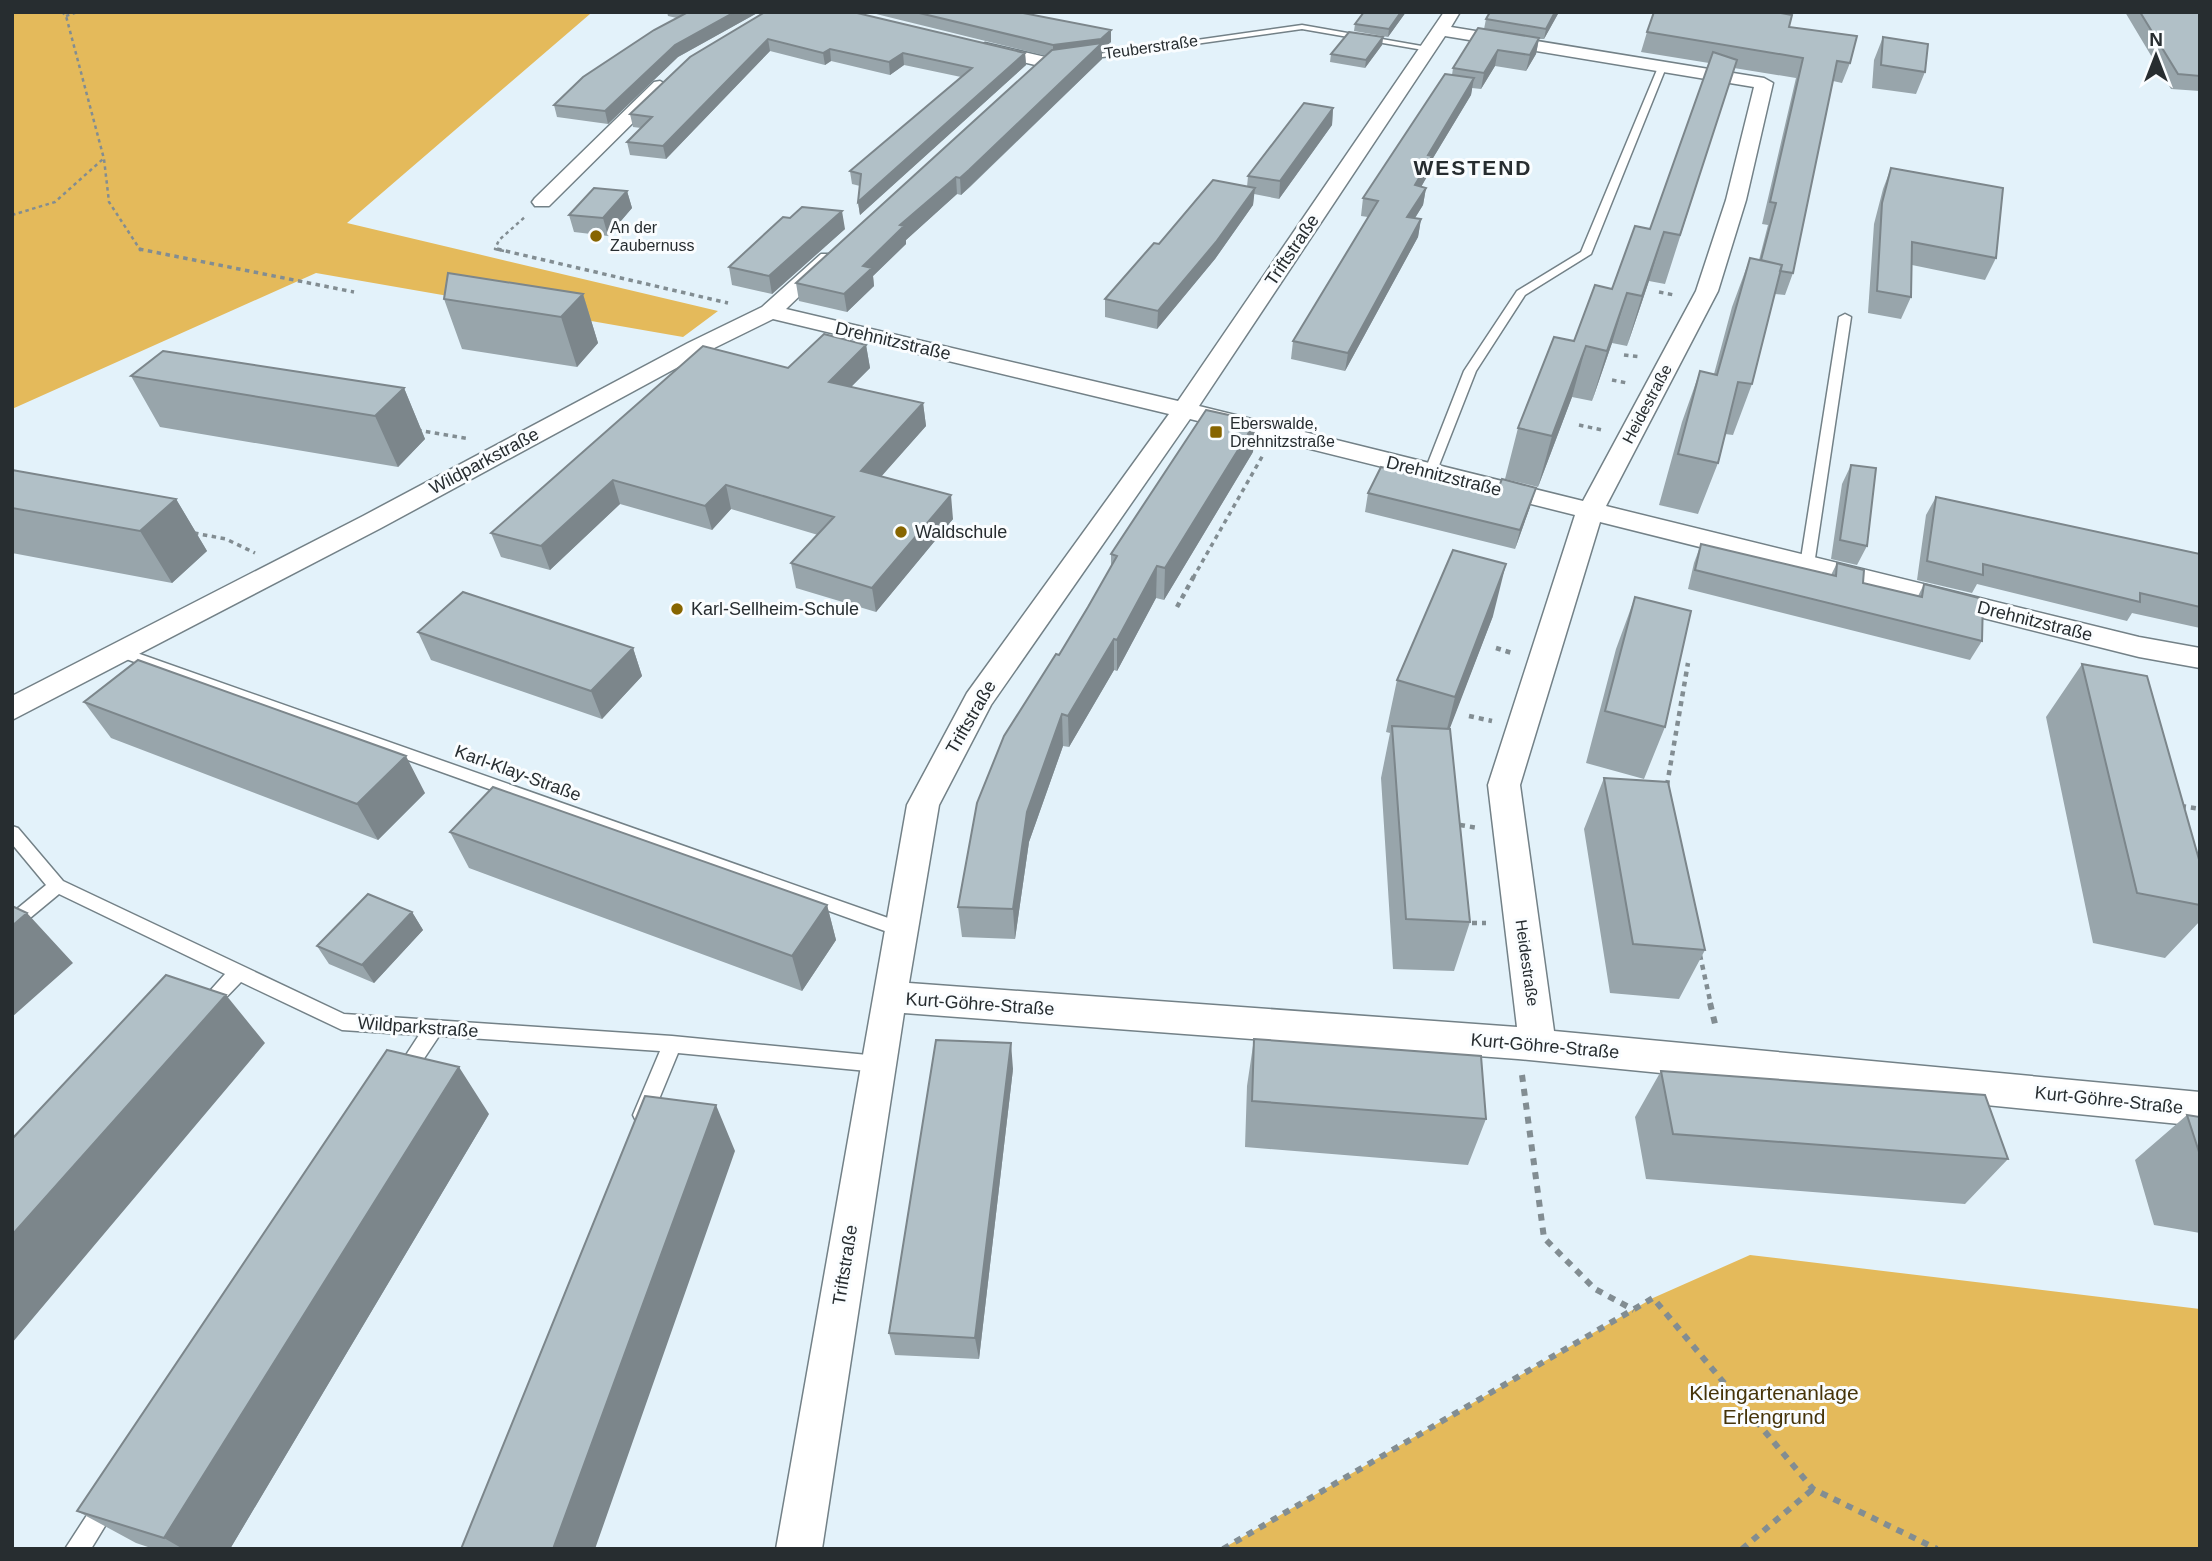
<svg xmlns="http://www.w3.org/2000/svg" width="2212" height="1561" viewBox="0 0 2212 1561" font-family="Helvetica,sans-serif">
<rect width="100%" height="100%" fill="#e3f2fa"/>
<path fill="#e4ba5b" d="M12 12 590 14 347 223 718 311 683 337 316 273 12 409Z
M1750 1255 2200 1309V1549H1222L1653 1298Z"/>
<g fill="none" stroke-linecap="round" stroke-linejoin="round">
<defs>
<path id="service" d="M1302 25 1433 48 1429 51 1302 29 1081 60 1077 57Z
M1663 62 1667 65 1591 254 1525 295 1476 371 1436 473 1430 477 1426 476 1424 473 1464 371 1517 291 1581 252 1659 65Z
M1845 314 1851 317 1814 565 1807 569 1800 565 1839 317Z
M120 647 908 925 911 930 908 935 902 937 896 935 115 655 113 652Z
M12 826 18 828 63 881 344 1014 672 1036 878 1056 885 1058 887 1064 885 1070 878 1072 678 1053 650 1121 643 1124 636 1121 633 1115 660 1051 439 1036 411 1078 404 1080 397 1078 395 1072 419 1035 342 1030 241 982 212 1012 206 1015 200 1012 197 1007 200 1002 225 974 59 894 18 928 12 930V913L46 885 12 844Z
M108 1492 116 1495 119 1503 91 1549H65L100 1495Z"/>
<path id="minor" d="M1444 12H1460L1451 27 1764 78 1773 83 1746 200 1718 291 1606 506 2139 637 2200 648V668L2139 657 1600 522 1520 785 1554 1031 2200 1092V1126L1518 1059 904 1013 822 1549H776L907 805 967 693 1169 414 773 319 704 353 381 528 12 720V696L363 516 688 343 762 307 821 254H835L839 258 786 309 1178 401ZM1445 36 1754 87 1726 200 1696 291 1583 501 1199 406ZM1190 419 1575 515 1488 785 1517 1027 909 983 939 805 991 705Z
M985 43 1050 58 1053 62 1044 67 979 52 976 48Z
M660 81 669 86 666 90 549 206H535L532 202 535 198 654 82Z"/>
</defs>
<use href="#service" stroke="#738187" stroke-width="3"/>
<use href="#minor" stroke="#738187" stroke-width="3"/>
<path stroke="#828d92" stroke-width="2.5" stroke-dasharray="3.5 3.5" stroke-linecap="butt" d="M62 12 66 16 104 159 109 202 141 251
M66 16 78 12
M12 215 55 202 103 159
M504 251 495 249 499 240 526 216"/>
<path stroke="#828d92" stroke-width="3.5" stroke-dasharray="4.5 4.5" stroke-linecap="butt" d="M139 249 354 292
M497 249 728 303
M1659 292 1674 295
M1624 355 1641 357
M1612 380 1627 383
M1579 425 1602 430
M417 430 470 439
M194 533 226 539 255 553
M1193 578 1263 455"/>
<path stroke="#828d92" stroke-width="4.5" stroke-dasharray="5 5" stroke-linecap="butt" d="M1177 607 1194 576
M1496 648 1515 654
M1469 716 1492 721
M1667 785 1688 663
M2181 806 2200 809
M1460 825 1478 828
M1472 923H1486
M1700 955 1711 1005"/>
<path stroke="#828d92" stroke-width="6" stroke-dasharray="7 7" stroke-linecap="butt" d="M1710 1003 1716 1028
M1522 1075 1544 1238 1595 1289 1634 1310
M1223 1549 1653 1298 1813 1489 1937 1549
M1742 1549 1813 1489"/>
<use href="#service" fill="#fff" fill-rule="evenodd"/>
<use href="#minor" fill="#fff" fill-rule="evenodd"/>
</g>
<path fill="#98a5ab" d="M667 12H759L678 57 608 124 557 117 554 105 677 18 668 16Z
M765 12 1025 53 1026 65 860 215 858 202 860 186 852 184 850 171 961 77 904 65 890 75 831 61 825 65 770 51 666 159 630 155 627 142 641 128 633 127 630 114Z
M868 12H1018L1111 42 1102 49V59L970 187 961 195 957 194 906 240V244L873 276 874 286 847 312 799 301 796 283 1046 56Z
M1364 12H1406L1388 37 1354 31 1355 24Z
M1559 12 1544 39H1539L1536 54 1526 71 1495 66 1481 89 1472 88 1471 95 1430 163 1429 173 1421 187 1426 188 1423 205 1415 218 1421 219 1418 237 1345 371 1291 359 1293 341 1368 217 1361 216 1363 198 1452 75 1453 68 1484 29 1486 19Z
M2125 12H2200V91L2171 89Z
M1789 27 1850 63 1842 83 1833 81 1793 273 1785 295 1775 294 1752 384 1733 435 1725 434 1718 463 1698 514 1659 505 1682 422 1700 371 1714 374 1732 307 1750 258 1759 260 1768 225 1762 224 1796 78 1734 68 1665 284 1649 281 1627 346 1612 343 1592 401 1572 397 1538 487 1505 479 1518 428 1574 341 1612 289 1650 229 1709 63 1641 52 1647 32Z
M1383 37 1382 45 1365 68 1330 62 1331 54Z
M1883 37 1925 72 1916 94 1872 88 1874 60Z
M1333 108 1332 125 1279 199 1254 194 1253 205 1215 259 1157 329 1105 317V299L1159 244 1247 187 1248 176Z
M1891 168 1996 258 1985 280 1912 265 1911 297 1901 319 1868 313 1874 224 1883 189Z
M627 191 632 208 608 236 574 232 569 215Z
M790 218 845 229 772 294 732 285 729 267Z
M583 294 598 343 577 367 462 349 444 299Z
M866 345 870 368 851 387 923 403 926 426 881 476 953 519 876 612 796 588 791 563 818 535 731 509 712 530 620 504 550 570 501 557 491 533 788 368Z
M131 376 404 388 425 439 398 467 160 427Z
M1253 452 1164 600 1156 598 1117 671 1114 670 1069 747 1063 746 1029 842 1015 939 962 937 958 907 1059 655 1111 567V554Z
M1851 465 1867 546 1857 565 1831 559 1842 484Z
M12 470 176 499 207 551 172 583 12 553Z
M1368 493 1530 507 1515 549 1365 512Z
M1936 497 2200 554V628L2132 613 2127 621 1977 584 1972 593 1917 580 1926 515Z
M1701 544 1831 575 1837 563 1863 583 1918 596 1924 584 1982 641 1970 660 1688 589 1694 563Z
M1635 597 1665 727 1644 779 1586 763 1616 649Z
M1493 616 1449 729 1470 922 1454 971 1393 969 1381 778 1390 733 1386 732 1397 680Z
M418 632 633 648 642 676 602 719 431 660Z
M2082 664 2200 863V921L2165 958 2093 943 2046 717Z
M84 702 425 793 378 840 111 738Z
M1604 778 1705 950 1679 999 1610 993 1584 829Z
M450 832 827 905 836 940 802 991 469 868Z
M412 912 423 930 374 983 329 964 317 946Z
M1254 1039 1486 1119 1468 1165 1245 1147 1247 1086Z
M1013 1069 979 1359 895 1355 889 1333Z
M1661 1071 2008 1159 1965 1204 1646 1179 1635 1117Z
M489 1114 230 1549H154L136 1543 77 1511Z
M2187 1115 2200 1117V1233L2154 1225 2135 1160Z"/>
<path fill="#7c868b" d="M735 12H759L678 57 608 124 605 111 675 45Z
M1401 12H1406L1388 37 1389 29Z
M1555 12H1559L1544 39 1546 29Z
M1111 30V42L1102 49V59L961 195 960 178 1053 58V45Z
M1383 37 1382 45 1365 68 1366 60Z
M1539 38 1536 54 1526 71 1530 55Z
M768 39 770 51 666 159 663 146Z
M830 49 831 61 825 65 823 53Z
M1498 50 1495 66 1481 89 1484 73Z
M903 53 904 65 890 75 889 62Z
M1025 53 1026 65 860 215 858 202Z
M1474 78 1471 95 1430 163 1429 173 1412 203 1415 185 1428 155Z
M1333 108 1332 125 1279 199 1280 181Z
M956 177 957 194 906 240V244L873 276 874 286 847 312 844 294 863 266 900 225Z
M1255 188 1253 205 1215 259 1157 329 1158 311Z
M1426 188 1423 205 1405 234 1407 217Z
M627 191 632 208 608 236 603 218Z
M842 211 845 229 772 294 769 276Z
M1421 219 1418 237 1345 371 1348 353Z
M1664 232 1649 281 1627 346 1642 296Z
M1627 293 1612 343 1592 401 1607 351Z
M583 294 598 343 577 367 561 317Z
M866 345 870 368 833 405 829 382Z
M1586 346 1572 397 1538 487 1552 436Z
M404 388 425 439 398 467 375 416Z
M923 403 926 426 865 495 861 471Z
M1256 421 1253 452 1164 600 1165 568Z
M613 480 620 504 550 570 541 546Z
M726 485 731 509 712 530 705 506Z
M1536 488 1530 507 1515 549 1520 530Z
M951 495 953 519 876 612 872 588Z
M176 499 207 551 172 583 140 531Z
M1506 564 1493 616 1442 749 1455 697Z
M1157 566 1156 598 1117 671V640Z
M1114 639V670L1069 747 1068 716Z
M633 648 642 676 602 719 591 691Z
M1062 714 1063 746 1029 842 1015 939 1013 909 1027 812Z
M406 756 425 793 378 840 357 804Z
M827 905 836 940 802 991 792 956Z
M412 912 423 930 374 983 362 965Z
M27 913 73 963 12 1017V926Z
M226 995 265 1043 12 1343V1235Z
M1011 1043 1013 1069 979 1359 975 1338Z
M459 1067 489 1114 230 1549H183L164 1538Z
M716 1105 735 1151 595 1549H553Z"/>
<path fill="#b1c0c7" stroke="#7c868b" stroke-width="2" d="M688 12H735L675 45 605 111 554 105 583 77 654 30Z
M765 12H853L1025 53 858 202 861 174 850 171 972 68 903 53 889 62 830 49 823 53 768 39 663 146 627 142 652 117 630 114 690 57Z
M915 12H1018L1111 30 1101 39 1053 45Z
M1364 12H1401L1389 29 1355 24Z
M1490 12H1555L1546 29 1486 19Z
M1654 12H1776L1792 15 1789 27 1857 36 1850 63 1837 61 1793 273 1780 271 1782 265 1761 260 1776 203 1770 202 1803 58 1647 32Z
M2140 12H2200V76L2178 74Z
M1478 28 1539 38 1530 55 1498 50 1484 73 1453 68Z
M1349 32 1383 37 1366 60 1331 54Z
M1883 37 1928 44 1925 72 1881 65Z
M1102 43 969 170 960 178 956 177 900 225 904 226 863 266 872 268 844 294 796 283 1052 50Z
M1713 52 1737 60 1680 235 1664 232 1642 296 1627 293 1607 351 1586 346 1552 436 1518 428 1554 337 1574 341 1595 285 1612 289 1635 226 1650 229Z
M1445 74 1474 78 1428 155 1432 156 1415 185 1426 188 1407 217 1421 219 1348 353 1293 341 1378 201 1363 198Z
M1304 103 1333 108 1280 181 1248 176Z
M1891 168 2003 188 1996 258 1912 242 1911 297 1877 291 1882 203Z
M1213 180 1255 188 1216 242 1158 311 1105 299 1154 243 1159 244Z
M594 188 627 191 603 218 569 215Z
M802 207 842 211 769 276 729 267 783 217 790 218Z
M1750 258 1782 265 1752 384 1738 382 1718 463 1678 454 1700 371 1717 375Z
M448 273 583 294 561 317 444 299Z
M824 334 866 345 829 382 923 403 861 471 951 495 872 588 791 563 834 517 726 485 705 506 613 480 541 546 491 533 703 346 788 368Z
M163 351 404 388 375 416 131 376Z
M1206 410 1256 421 1165 568 1157 566 1117 640 1114 639 1068 716 1062 714 1027 812 1013 909 958 907 977 803 1004 736 1056 654 1059 655 1088 607 1117 556 1111 554Z
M1851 465 1876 468 1867 546 1840 540Z
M1381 467 1496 494 1502 479 1536 488 1520 530 1368 493Z
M12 470 176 499 140 531 12 508Z
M1936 497 2200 554V607L2140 593V602L1983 564V575L1927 561Z
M1701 544 1836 576 1837 563 1864 570 1863 583 1922 597 1924 584 1983 599 1982 641 1695 570Z
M1453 550 1506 564 1455 697 1397 680Z
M463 592 633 648 591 691 418 632Z
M1635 597 1691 611 1665 727 1605 711Z
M138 660 406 756 357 804 84 702Z
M2082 664 2147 676 2200 863V905L2137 893Z
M1392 726 1450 729 1470 922 1406 919Z
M1604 778 1668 782 1705 950 1633 944Z
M493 787 827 905 792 956 450 832Z
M368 894 412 912 362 965 317 946Z
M12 906 27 913 12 926Z
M166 975 226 995 12 1235V1139Z
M1254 1039 1481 1056 1486 1119 1252 1101Z
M936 1040 1011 1043 975 1338 889 1333Z
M387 1050 459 1067 164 1538 77 1511Z
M1661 1071 1985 1095 2008 1159 1673 1134Z
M645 1096 716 1105 553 1549H461Z
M2187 1115 2200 1117V1155Z"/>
<g fill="#876500" stroke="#fafdff" stroke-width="2.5">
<circle cx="596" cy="236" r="7"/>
<rect x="1209" y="425" width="14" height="14" rx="3.5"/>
<circle cx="901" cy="532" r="7"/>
<circle cx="677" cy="609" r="7"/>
</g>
<g text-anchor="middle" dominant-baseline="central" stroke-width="6" stroke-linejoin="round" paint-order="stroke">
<g font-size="16" fill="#272d30" stroke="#fafdff">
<text transform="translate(1151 47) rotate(-8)">Teuberstraße</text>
<text transform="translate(1647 404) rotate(-62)">Heidestraße</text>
<text transform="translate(1527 963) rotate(82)">Heidestraße</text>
</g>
<g font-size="16" fill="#272d30" stroke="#fafdff" text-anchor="start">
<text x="610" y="227">An der<tspan x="610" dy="18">Zaubernuss</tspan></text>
<text x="1230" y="423">Eberswalde,<tspan x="1230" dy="18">Drehnitzstraße</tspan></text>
</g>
<g font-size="18" fill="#272d30" stroke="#fafdff">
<text transform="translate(1292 250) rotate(-56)">Triftstraße</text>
<text transform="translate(893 341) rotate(13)">Drehnitzstraße</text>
<text transform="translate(484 461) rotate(-28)">Wildparkstraße</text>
<text transform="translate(1444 476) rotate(14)">Drehnitzstraße</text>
<text transform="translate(2035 621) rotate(14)">Drehnitzstraße</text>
<text transform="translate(971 717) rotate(-60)">Triftstraße</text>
<text transform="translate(518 773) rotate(20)">Karl-Klay-Straße</text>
<text transform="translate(980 1004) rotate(4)">Kurt-Göhre-Straße</text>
<text transform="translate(418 1027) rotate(4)">Wildparkstraße</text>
<text transform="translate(1545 1046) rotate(5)">Kurt-Göhre-Straße</text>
<text transform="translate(2109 1100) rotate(6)">Kurt-Göhre-Straße</text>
<text transform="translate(845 1265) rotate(-81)">Triftstraße</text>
</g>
<g font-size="18" fill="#272d30" stroke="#fafdff" text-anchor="start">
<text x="915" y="532">Waldschule</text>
<text x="691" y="609">Karl-Sellheim-Schule</text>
</g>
<g font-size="21" font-weight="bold" letter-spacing="2" fill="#272d30" stroke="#fafdff">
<text x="1473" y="167">WESTEND</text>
</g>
<g font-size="21" fill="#463409" stroke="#fafdff">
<text x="1774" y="1392">Kleingartenanlage<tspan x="1774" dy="24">Erlengrund</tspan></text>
</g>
</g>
<rect width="2212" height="1561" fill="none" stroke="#272d30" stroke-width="28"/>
<g transform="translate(2156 56)" stroke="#fafdff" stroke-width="5" paint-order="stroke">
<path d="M0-5L12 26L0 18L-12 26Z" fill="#272d30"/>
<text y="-10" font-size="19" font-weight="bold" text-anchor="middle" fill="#272d30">N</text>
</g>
</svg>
